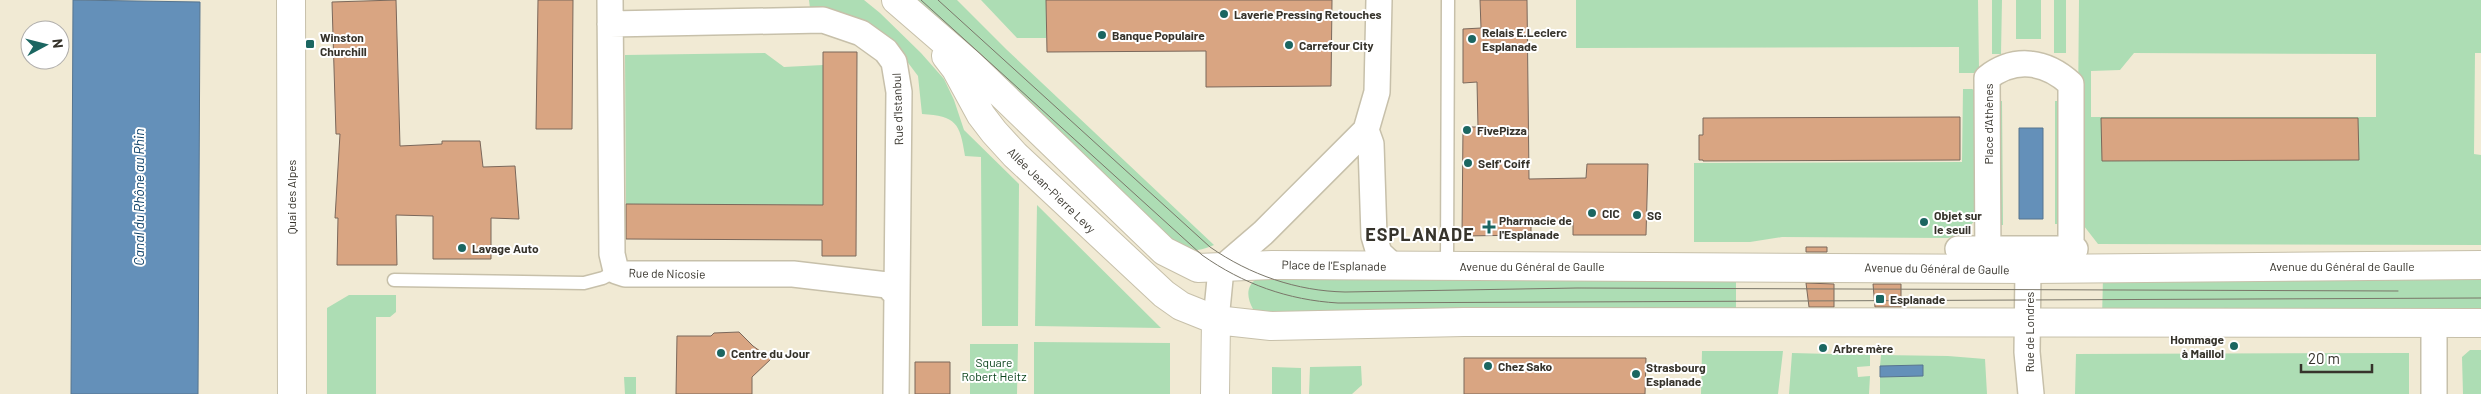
<svg xmlns="http://www.w3.org/2000/svg" width="2481" height="394" viewBox="0 0 2481 394" font-family="Barlow,sans-serif">
<rect width="100%" height="100%" fill="#f1ead4"/>
<path fill="#adddb4" fill-rule="evenodd" d="M809 0H864L880 13 921 53 944 79 954 100 964 130 1019 184 1018 326H982L981 157 965 156C960 123 956 116 922 114L918 76 900 52 810 8Z
M912 0H957L1007 50 1214 245C1198 252 1187 252 1170 247Z
M981 0H1046V38H1017Z
M1576 0H1978L1979 69 1974 73H1959V47L1576 48Z
M1992 0H2002L2001 54H1992Z
M2016 0H2041V39H2016Z
M2054 0H2066V53H2054Z
M2079 0H2481V53H2475L2474 154 2481 155V245L2098 244 2077 217ZM2134 53 2376 54V117H2091V71L2120 70Z
M765 53 784 67 823 65V210L815 205 626 204 625 55Z
M1963 89H1972L1978 92 1977 218 1963 234 1948 238 1782 237 1750 242H1694V163L1962 162Z
M1991 101H2002L2003 225H1992Z
M2055 101H2065V224H2055Z
M1037 205 1161 328 1035 326Z
M1736 275V315L1266 314 1253 309C1246 296 1246 285 1259 277Z
M2481 275V317L2102 319 2103 277Z
M349 295H396V312L390 317H376V394H327V308Z
M1034 342 1170 343V394H1034Z
M970 344H1018L1017 394H970Z
M2470 350H2481V394H2463L2462 357Z
M1702 351H1783L1778 394H1701Z
M1792 353 1870 355V366L1857 367 1858 377 1870 376 1869 394H1789Z
M2409 353V394H2075L2076 354Z
M1881 355 1948 356 1985 359 1987 394H1880V377L1923 376V365L1880 366Z
M1361 366 1362 385 1352 394H1309L1310 367Z
M1272 367 1301 368V394H1272Z
M624 377H636V394H625Z"/>
<path fill="#6490b9" stroke="#56748e" d="M73 0 200 2 198 394H71Z
M2019 128H2043V219H2019Z
M1923 365V376L1880 377V366Z"/>
<path fill="#d9a582" stroke="#7b685b" d="M396 0 400 146 442 144V141H480L483 167 515 166 519 219 491 218V259H433V216L396 215 397 265H337L338 218H335L340 134H336L332 2Z
M538 0H573L572 129H536Z
M1046 0H1332L1331 86 1206 87V51L1047 52Z
M1480 0H1527L1529 179 1586 178 1587 164H1648L1646 235H1573V221L1531 222V235L1462 236 1463 127H1478L1477 82 1463 83V29L1481 28Z
M823 52H857L856 256H822V240L626 239V204L823 205Z
M1960 117V160L1703 161V160H1699V135H1703V118Z
M2101 118H2358L2359 160 2102 161Z
M1806 247H1827V252H1806Z
M1806 283 1834 284V307H1809Z
M1873 284H1901V307H1875Z
M739 332 753 346 771 359 752 377V394H676L677 336H711L714 333Z
M1464 358H1646L1645 394H1464Z
M915 362H950V394H915Z"/>
<g fill="none" stroke-linecap="round" stroke-linejoin="round">
<defs>
<path id="lane" d="M1447 266 1448 0
M394 280 584 283 603 278 616 271"/>
<path id="street" d="M610 0 612 254 616 271 625 274H793L887 285 895 293
M610 24 823 20 861 33 886 51 894 62 899 92 896 394
M1366 130 1371 144 1374 236 1379 253 1393 266
M1958 249H2075
M1988 268 1987 78C2015 56 2046 61 2071 84V269
M2028 269 2027 352 2031 394
M1216 320 1221 269 1263 233 1366 130 1377 92 1379 0
M2434 394V324"/>
<path id="secondary" d="M291 0 292 394
M896 0 970 64 1164 251 1198 268 1272 265 2028 269 2481 265
M946 56 956 69 981 115 994 132 1015 155 1164 294 1181 306 1216 320 1271 326 1464 322 2481 323
M1215 394 1216 320"/>
</defs>
<use href="#lane" stroke="#c7c0aa" stroke-width="15"/>
<use href="#street" stroke="#c7c0aa" stroke-width="28"/>
<use href="#secondary" stroke="#c7c0aa" stroke-width="30"/>
<use href="#lane" stroke="#fff" stroke-width="12"/>
<use href="#street" stroke="#fff" stroke-width="25"/>
<use href="#secondary" stroke="#fff" stroke-width="28"/>
<path stroke="#7a7669" stroke-width="1" d="M921 0 1202 255C1243 284 1288 300 1338 303L2481 298
M938 0 1210 247C1250 275 1297 291 1345 292L1577 288 2398 291"/>
</g>
<g fill="#1b6661" stroke="#fff" stroke-width="2">
<circle cx="1224" cy="14" r="5"/>
<circle cx="1102" cy="35" r="5"/>
<circle cx="1472" cy="39" r="5"/>
<rect x="305" y="39" width="10" height="10" rx="2.5"/>
<circle cx="1289" cy="45" r="5"/>
<circle cx="1467" cy="130" r="5"/>
<circle cx="1468" cy="163" r="5"/>
<circle cx="1592" cy="213" r="5"/>
<circle cx="1637" cy="215" r="5"/>
<circle cx="1924" cy="222" r="5"/>
<path d="M1486.5 219.5h5v5h5v5h-5v5h-5v-5h-5v-5h5z"/>
<circle cx="462" cy="248" r="5"/>
<rect x="1875" y="294" width="10" height="10" rx="2.5"/>
<circle cx="2234" cy="346" r="5"/>
<circle cx="1823" cy="348" r="5"/>
<circle cx="721" cy="353" r="5"/>
<circle cx="1488" cy="366" r="5"/>
<circle cx="1636" cy="374" r="5"/>
</g>
<g text-anchor="middle" dominant-baseline="central" stroke-width="4" stroke-linejoin="round" paint-order="stroke">
<g font-size="12" font-weight="bold" fill="#36332b" stroke="#fff" text-anchor="start">
<text x="1234" y="14">Laverie Pressing Retouches</text>
<text x="1482" y="32">Relais E.Leclerc<tspan x="1482" dy="14">Esplanade</tspan></text>
<text x="1112" y="35">Banque Populaire</text>
<text x="320" y="37">Winston<tspan x="320" dy="14">Churchill</tspan></text>
<text x="1299" y="45">Carrefour City</text>
<text x="1477" y="130">FivePizza</text>
<text x="1478" y="163">Self' Coiff</text>
<text x="1602" y="213">CIC</text>
<text x="1647" y="215">SG</text>
<text x="1934" y="215">Objet sur<tspan x="1934" dy="14">le seuil</tspan></text>
<text x="1499" y="220">Pharmacie de<tspan x="1499" dy="14">l'Esplanade</tspan></text>
<text x="472" y="248">Lavage Auto</text>
<text x="1890" y="299">Esplanade</text>
<text x="2224" y="339" text-anchor="end">Hommage<tspan x="2224" dy="14">à Maillol</tspan></text>
<text x="1833" y="348">Arbre mère</text>
<text x="731" y="353">Centre du Jour</text>
<text x="1498" y="366">Chez Sako</text>
<text x="1646" y="367">Strasbourg<tspan x="1646" dy="14">Esplanade</tspan></text>
</g>
<g font-size="12" fill="#36332b" stroke="#fff">
<text transform="translate(897 109) rotate(-92)">Rue d'Istanbul</text>
<text transform="translate(1988 124) rotate(-90)">Place d'Athènes</text>
<text transform="translate(1052 190) rotate(44)">Allée Jean-Pierre Levy</text>
<text transform="translate(291 197) rotate(-90)">Quai des Alpes</text>
<text transform="translate(1334 265) rotate(1)">Place de l'Esplanade</text>
<text x="1532" y="266">Avenue du Général de Gaulle</text>
<text x="2342" y="266">Avenue du Général de Gaulle</text>
<text transform="translate(1937 268) rotate(1)">Avenue du Général de Gaulle</text>
<text transform="translate(667 273) rotate(1)">Rue de Nicosie</text>
<text transform="translate(2029 332) rotate(-90)">Rue de Londres</text>
</g>
<g font-size="12" fill="#0b431c" stroke="#fff">
<text x="994" y="362">Square<tspan x="994" dy="14">Robert Heitz</tspan></text>
</g>
<g font-size="14" font-style="italic" fill="#0a3e66" stroke="#fff">
<text transform="translate(138 197) rotate(-90)">Canal du Rhône au Rhin</text>
</g>
<g font-size="18" font-weight="bold" letter-spacing="1" fill="#36332b" stroke="#fff">
<text x="1420" y="234">ESPLANADE</text>
</g>
</g>
<g transform="translate(45 45) rotate(83)"><circle r="24" fill="#ffffff" stroke="#afadaa"/>
<path d="M0-4L9 19L0 12L-9 19Z" fill="#1b6661"/>
<text y="-8" font-size="14" font-weight="bold" text-anchor="middle" fill="#36332b">N</text>
</g>
<path d="M2301 364v8h71v-8" fill="none" stroke="#36332b" stroke-width="2.5"/>
<text x="2308" y="364" font-size="15" fill="#36332b" stroke="#ffffff" stroke-width="4" paint-order="stroke">20 m</text>
</svg>
